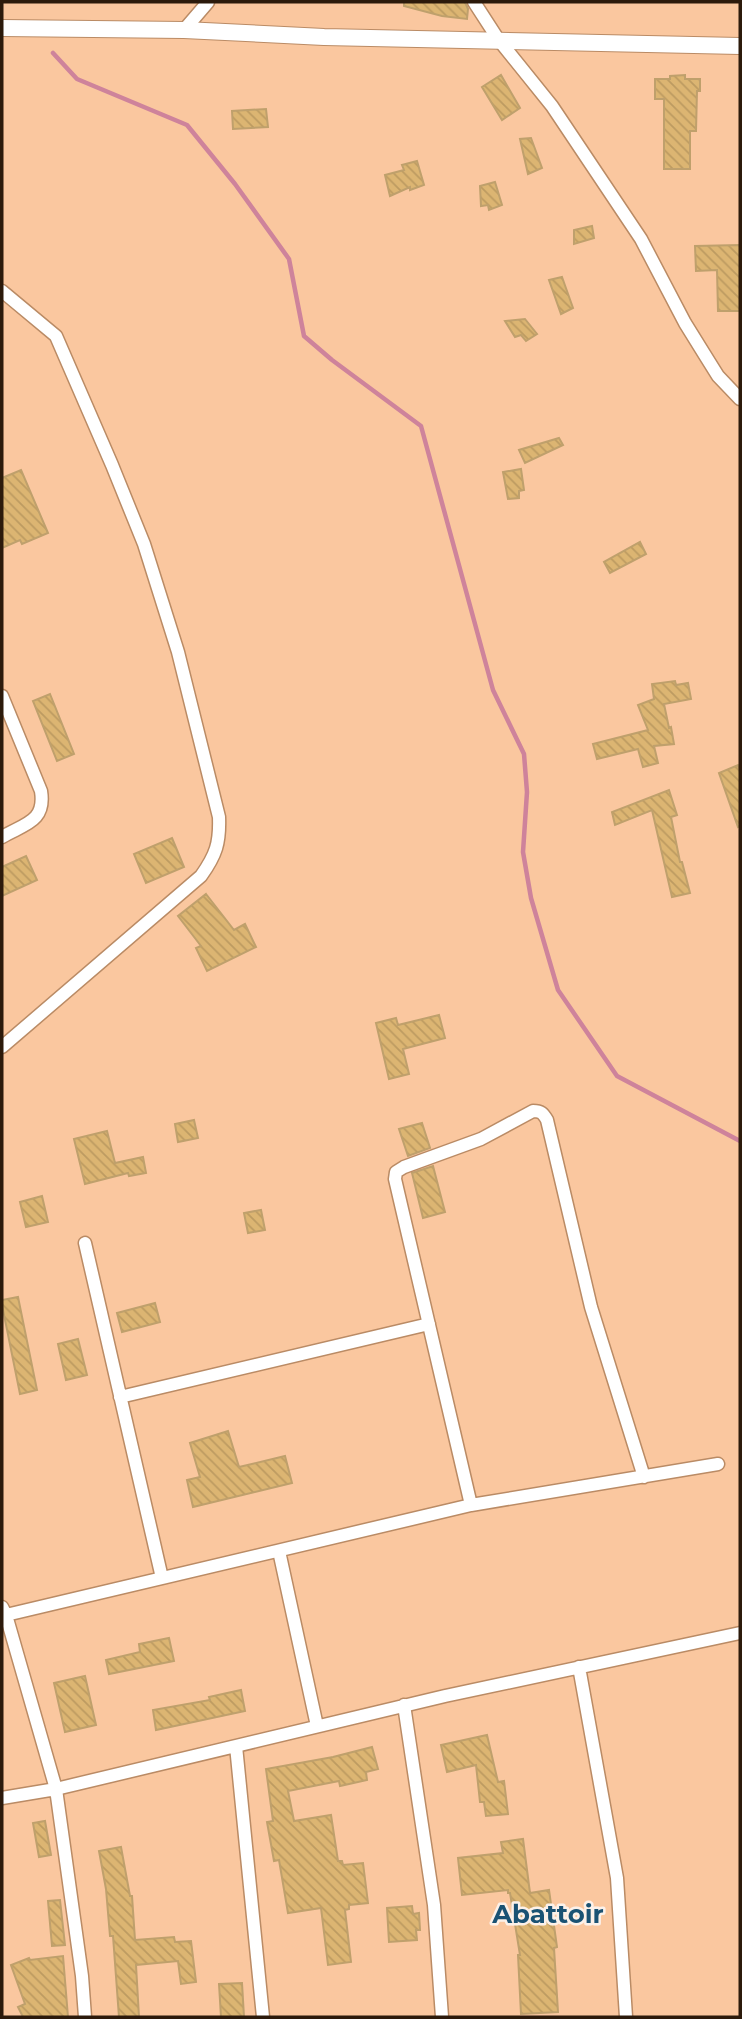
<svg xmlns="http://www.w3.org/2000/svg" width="742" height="2019" viewBox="0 0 742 2019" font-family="Montserrat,sans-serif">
<defs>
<pattern id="building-back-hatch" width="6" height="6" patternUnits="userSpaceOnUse" patternTransform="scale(1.75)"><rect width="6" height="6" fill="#dcb572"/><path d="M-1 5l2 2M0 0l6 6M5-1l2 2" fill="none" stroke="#bd9b61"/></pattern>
</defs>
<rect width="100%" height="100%" fill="#fac79f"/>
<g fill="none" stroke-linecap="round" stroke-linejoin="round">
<path stroke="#ce839b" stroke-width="4.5" d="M53 53 77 79 187 125 235 184 289 259 304 336 332 360 421 426 493 690 524 754 527 792 523 852 531 898 558 990 617 1076 740 1141"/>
</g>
<path fill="url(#building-back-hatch)" stroke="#bfa06c" stroke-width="2" d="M404 2H465L468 9 467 19 442 16 404 6Z
M501 75 520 108 502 120 482 87Z
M685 75V79H700V91H697L696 131H690V169H664V99H655V79H670V76Z
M266 109 268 127 233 129 232 111Z
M531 138 542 168 528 174 520 139Z
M417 161 424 185 410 190V187L390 196 385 175 404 170 402 165Z
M495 182 502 205 489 210 488 205 481 206 480 186Z
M592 226 594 238 574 244V230Z
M740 245V311H718L717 270 696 271 695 246Z
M562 277 573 308 561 314 549 280Z
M525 319 537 334 526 341 521 335 515 337 505 321Z
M559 438 563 445 525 463 519 450Z
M521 469 524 490 519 491V498L508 499 503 472Z
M21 470 48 533 22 544 20 540 2 548V478Z
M640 542 646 554 610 573 604 562Z
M675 681 676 685 688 683 691 699 664 704 669 728 671 727 674 744 654 746 658 763 643 767 638 749 597 759 593 744 648 730 638 705 654 699 652 684Z
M50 694 74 754 57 761 33 701Z
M738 765 740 771V826L738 827 719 773Z
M669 790 677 815 671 817 680 862H682L690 893 672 897 652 810 615 825 612 812Z
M172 838 184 867 146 883 134 854Z
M26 856 37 880 2 896V867Z
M206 894 234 930 245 924 256 947 207 971 196 948 201 946 178 916Z
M439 1015 445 1038 403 1049 409 1074 389 1079 376 1023 396 1018 398 1025Z
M194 1120 198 1138 178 1142 175 1124Z
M422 1123 430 1148 408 1156 399 1129Z
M107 1131 115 1163 143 1157 146 1173 129 1176 128 1173 85 1184 74 1139Z
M433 1166 445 1212 423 1218 412 1173Z
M42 1196 48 1222 26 1227 20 1202Z
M261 1210 265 1230 248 1233 244 1213Z
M18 1297 37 1390 20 1394 2 1305V1300Z
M155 1303 160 1322 122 1332 117 1313Z
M78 1339 87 1375 66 1380 58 1344Z
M228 1431 239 1467 285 1456 292 1483 193 1507 187 1480 200 1477 190 1443Z
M169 1638 174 1661 109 1674 106 1660 140 1652 139 1644Z
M85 1676 96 1725 65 1732 54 1683Z
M241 1690 245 1711 156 1730 153 1710 210 1700 209 1697Z
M487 1735 498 1782 504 1781 508 1814 486 1816 484 1802H480L476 1765 447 1772 441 1745Z
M372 1747 378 1769 366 1772 367 1780 340 1786 339 1781 288 1791 294 1821 331 1815 338 1861H342L343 1865 363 1863 368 1903 349 1905V1909L345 1910 351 1962 328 1965 321 1908 288 1913 279 1860 274 1861 267 1822 273 1821 266 1769 333 1757Z
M45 1821 51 1855 39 1857 33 1823Z
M523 1839 530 1893 549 1890 557 1947 554 1948 558 2012 521 2014 518 1955H520L510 1893H508V1890L462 1895 458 1858 503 1853 501 1842Z
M121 1847 130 1896H132L135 1940 174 1937 175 1942 191 1941 196 1982 181 1984 178 1961 136 1965 139 2017H119L113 1936H110L106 1889 99 1851Z
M60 1900 65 1945 52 1946 48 1901Z
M412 1906 413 1914 419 1913 420 1930H416L417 1940 389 1942 387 1908Z
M63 1956 68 2017H23L18 2007 25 2004 11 1965 29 1958 30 1960Z
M242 1983 244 2017H221L219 1984Z"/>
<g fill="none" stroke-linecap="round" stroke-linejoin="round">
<defs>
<path id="minor" d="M474 2 498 39 552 106 641 239 685 323 703 352 718 376 740 399
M184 30 208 2
M2 291 56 336 112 465 144 544 178 652 219 817C220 843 216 855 201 876L2 1047
M2 696 41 791C46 822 24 824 2 837
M85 1243 162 1578
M120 1397 429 1324
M471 1505 395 1179 396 1172 404 1167 481 1139 533 1111C541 1111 543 1113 547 1120L591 1307 644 1477
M279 1551 317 1726
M2 1607 6 1615 56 1789 82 1976 85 2017
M6 1615 471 1505 718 1464
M579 1667 617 1878 626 2017
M404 1705 434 1905 442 2017
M236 1746 263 2017
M2 1798 56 1789 445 1696 740 1633"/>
<path id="tertiary" d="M2 28 184 30 324 37 740 46"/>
</defs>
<use href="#minor" stroke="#ba8b65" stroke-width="15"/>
<use href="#tertiary" stroke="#ba8b65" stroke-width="18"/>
<use href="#minor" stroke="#fff" stroke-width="12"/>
<use href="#tertiary" stroke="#fff" stroke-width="16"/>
</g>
<g text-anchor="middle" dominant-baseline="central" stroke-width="5" stroke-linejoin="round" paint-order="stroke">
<g font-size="26" font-weight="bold" fill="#1a5273" stroke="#fcf1e9">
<text x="548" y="1914">Abattoir</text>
</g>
</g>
<rect width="742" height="2019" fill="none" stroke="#2c1a0b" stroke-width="7"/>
</svg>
